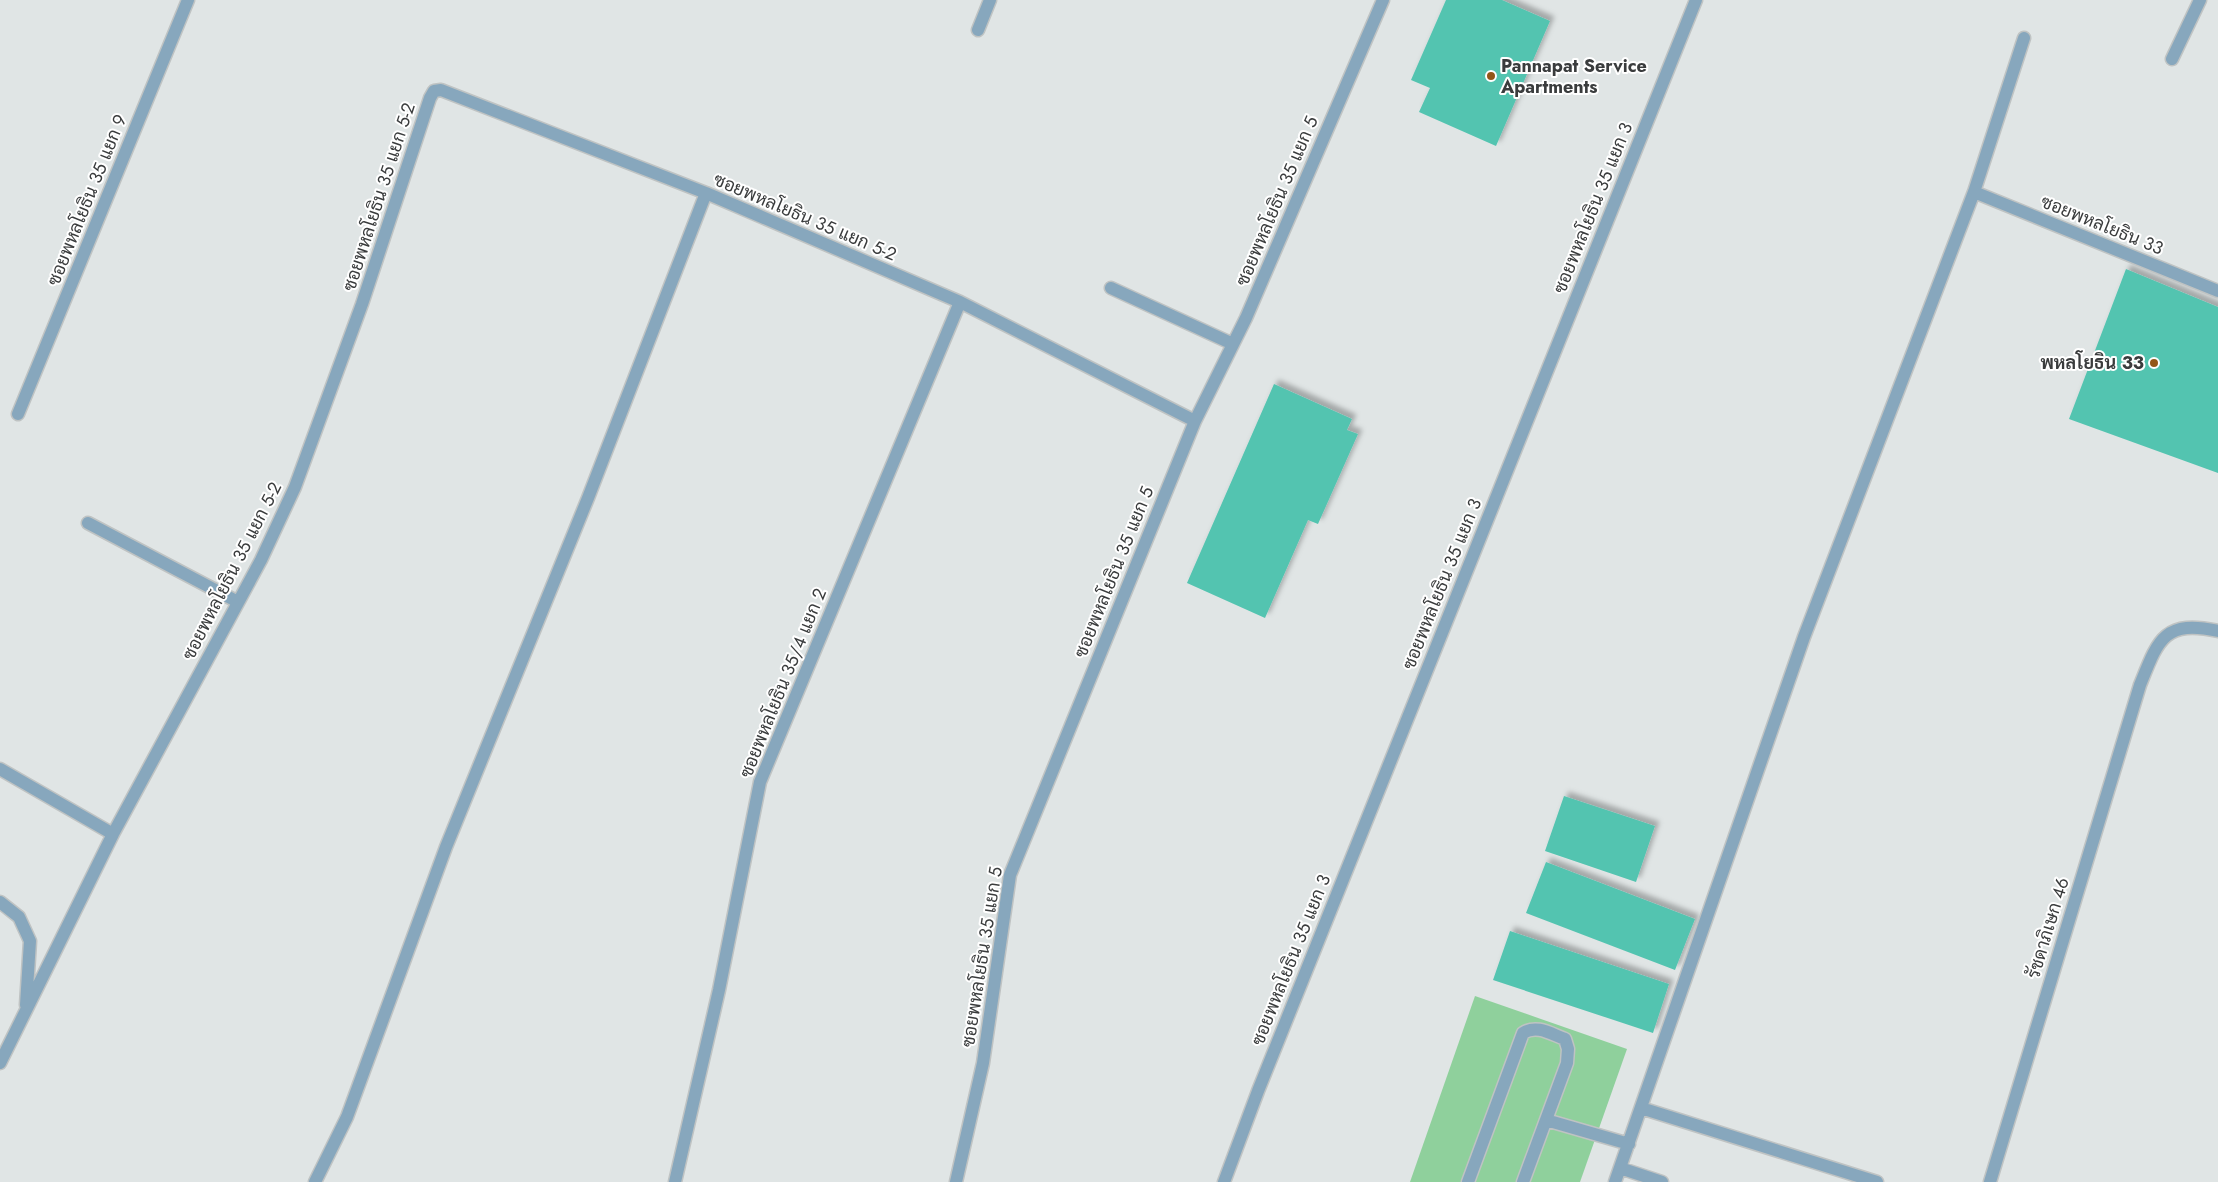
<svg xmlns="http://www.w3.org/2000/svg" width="2218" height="1182" viewBox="0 0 2218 1182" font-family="Jost,Sarabun,sans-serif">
<defs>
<filter id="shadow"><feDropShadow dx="4.5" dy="-4.5" stdDeviation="2.5" flood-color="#0004"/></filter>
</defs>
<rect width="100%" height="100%" fill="#e0e5e5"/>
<path fill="#8fd09c" d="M1475 996 1627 1049 1580 1182H1410Z"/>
<path fill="#53c4b0" filter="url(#shadow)" d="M1446 0H1502L1550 21 1496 146 1419 112 1430 88 1411 80Z
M2126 269 2218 307V473L2069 419Z
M1274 384 1352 419 1347 430 1358 434 1318 524 1308 520 1265 618 1187 583Z
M1564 796 1655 826 1636 882 1545 851Z
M1546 862 1695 919 1675 970 1526 913Z
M1510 931 1669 984 1653 1033 1493 980Z"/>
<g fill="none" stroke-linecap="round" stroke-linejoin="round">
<defs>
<path id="minor" d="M978 30 990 0
M2172 59 2200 0
M1974 192 2218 291
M1111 288 1233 344
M18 414 188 0
M88 523 238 602
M0 769 113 834
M0 902 19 917 30 941 26 1005
M0 1063 113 834 261 560 295 487 362 304 430 98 434 91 441 90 706 193 960 302 1195 421
M1641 1108 1877 1182
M1546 1120 1629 1144
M1620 1168 1662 1182
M315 1182 347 1117 446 847 588 498 706 193
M675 1182 719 990 760 782 960 302
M956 1182 983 1063 1010 875 1195 421 1246 318 1383 0
M1224 1182 1258 1091 1696 0
M1468 1182 1523 1033C1537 1024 1551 1034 1565 1039L1568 1049 1567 1063 1523 1182
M1615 1182 1804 637 1974 192 2024 38
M1990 1182 2140 685C2158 640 2164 619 2218 631"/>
</defs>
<use href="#minor" stroke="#bfc3c3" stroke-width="15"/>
<use href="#minor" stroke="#87a7bd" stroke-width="12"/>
</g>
<g fill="#935618" stroke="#fff" stroke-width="2">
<circle cx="1491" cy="76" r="5"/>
<circle cx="2154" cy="363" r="5"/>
</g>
<g text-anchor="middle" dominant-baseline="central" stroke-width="4" stroke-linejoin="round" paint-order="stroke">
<g font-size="18" font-weight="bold" fill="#3a3c3d" stroke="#fff" text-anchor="start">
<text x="1501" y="66">Pannapat Service<tspan x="1501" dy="21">Apartments</tspan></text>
<text x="2144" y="363" text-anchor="end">พหลโยธิน 33</text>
</g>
<g font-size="18" fill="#3a3c3d" stroke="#fff">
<text transform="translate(379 197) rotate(-72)">ซอยพหลโยธิน 35 แยก 5-2</text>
<text transform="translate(87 200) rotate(-68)">ซอยพหลโยธิน 35 แยก 9</text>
<text transform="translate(1277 201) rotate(-67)">ซอยพหลโยธิน 35 แยก 5</text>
<text transform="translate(1593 208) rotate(-68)">ซอยพหลโยธิน 35 แยก 3</text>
<text transform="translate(805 217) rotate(23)">ซอยพหลโยธิน 35 แยก 5-2</text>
<text transform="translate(2102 225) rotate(22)">ซอยพหลโยธิน 33</text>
<text transform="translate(232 571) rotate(-63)">ซอยพหลโยธิน 35 แยก 5-2</text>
<text transform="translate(1114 572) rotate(-68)">ซอยพหลโยธิน 35 แยก 5</text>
<text transform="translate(1442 584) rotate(-68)">ซอยพหลโยธิน 35 แยก 3</text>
<text transform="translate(783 683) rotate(-68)">ซอยพหลโยธิน 35/4 แยก 2</text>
<text transform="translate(2048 928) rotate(-73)">รัชดาภิเษก 46</text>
<text transform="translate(982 957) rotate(-81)">ซอยพหลโยธิน 35 แยก 5</text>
<text transform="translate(1291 960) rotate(-68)">ซอยพหลโยธิน 35 แยก 3</text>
</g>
</g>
</svg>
